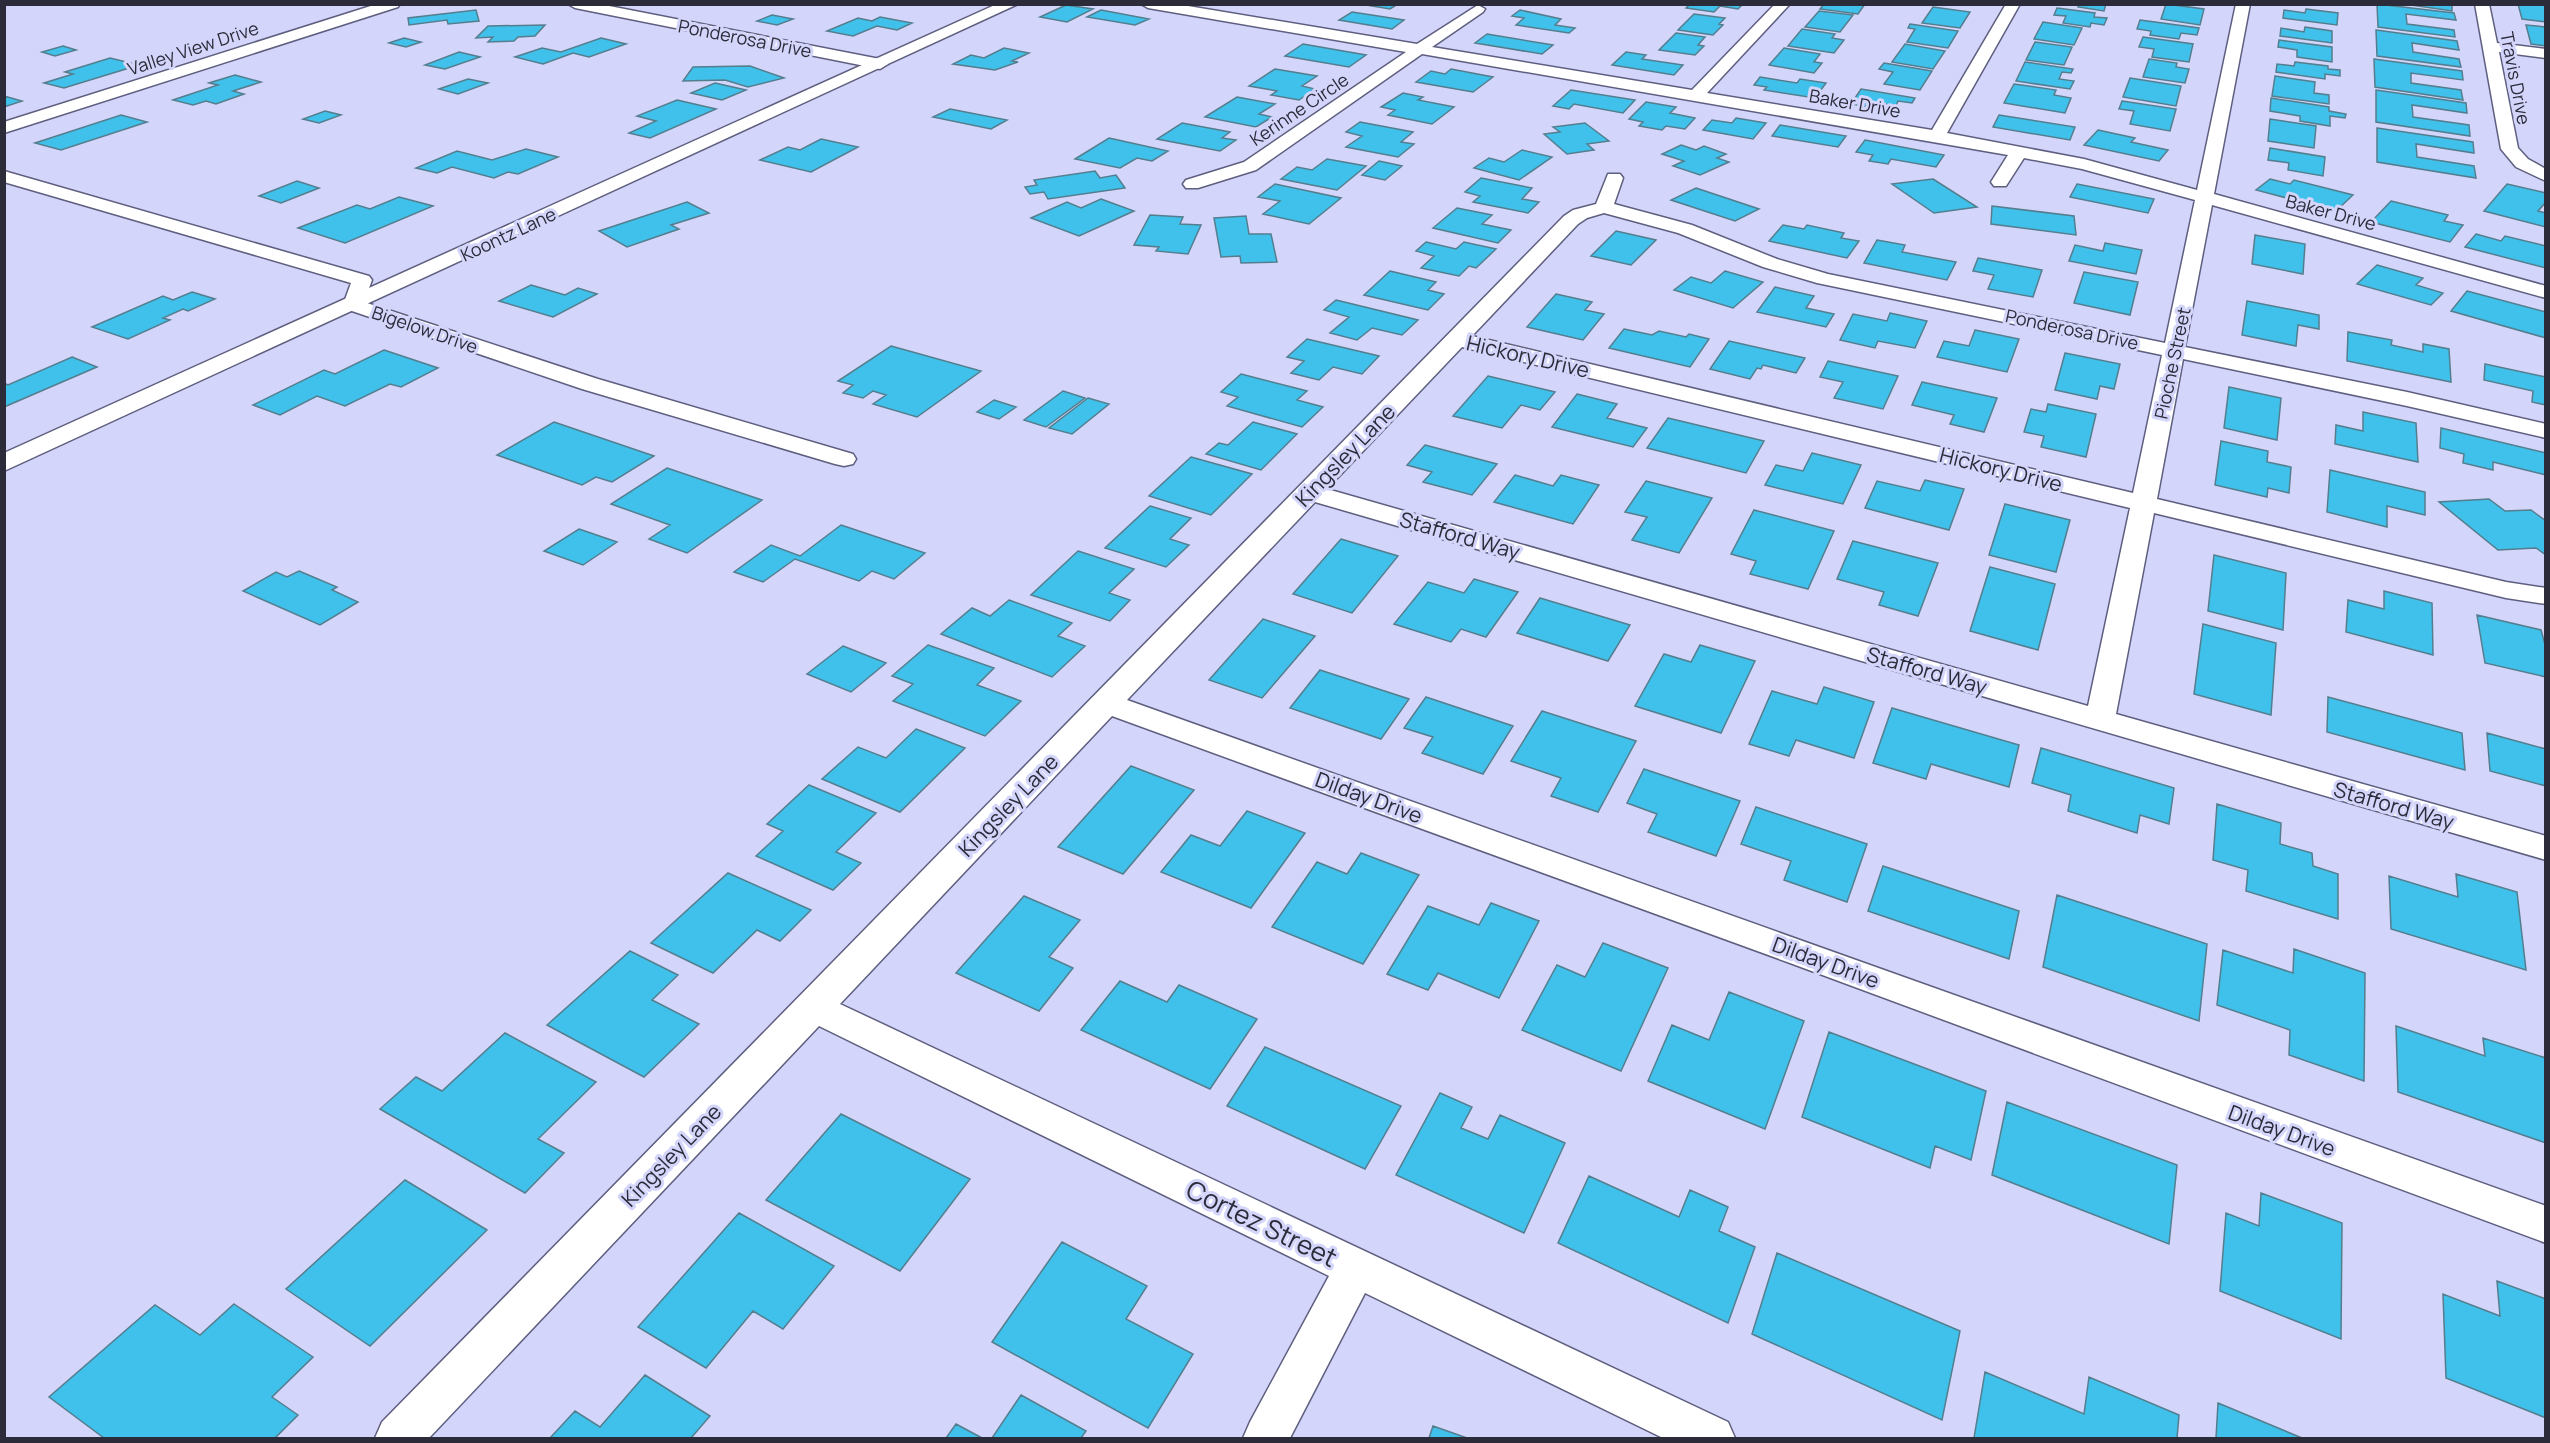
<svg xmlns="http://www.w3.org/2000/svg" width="2550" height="1443" viewBox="0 0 2550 1443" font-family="Manrope,sans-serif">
<rect width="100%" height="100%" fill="#d4d5fb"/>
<path fill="#40c1eb" stroke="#547e8e" stroke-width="1.5" d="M1360 4H1398L1390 9Z
M1690 4H1743L1738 9 1720 6 1714 12 1686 8Z
M1824 4H1865L1858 14 1820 9Z
M2079 4H2106L2104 11 2078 7Z
M2166 4 2204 9 2200 25 2161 19Z
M2377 4 2454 13 2456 20 2406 14 2407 24 2454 30 2455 37 2378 27Z
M2404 4H2452V11Z
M2518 4H2546V22L2522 19Z
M1066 5 1093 9 1067 22 1040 17Z
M1933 7 1970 12 1960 28 1922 23Z
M2057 8 2095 13 2094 17 2107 18 2104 25 2091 23 2090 27 2063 23 2066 16 2054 15Z
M2306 9 2338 13 2337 25 2283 18 2284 10 2305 13Z
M476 10 479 21 448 24 447 20 409 25 408 18Z
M1101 10 1149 19 1135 25 1087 17Z
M1520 10 1561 19 1555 25 1575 28 1569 33 1516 25 1524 18 1512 16Z
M1819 11 1853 15 1840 32 1805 27Z
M1352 12 1404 20 1392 29 1339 20Z
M1694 14 1725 18 1719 24 1723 25 1713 35 1678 30Z
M772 15 793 19 777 25 757 21Z
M880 17 912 23 897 30 877 26 853 36 827 31 858 18 872 21Z
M2140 20 2199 28 2197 35 2181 33 2179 39 2150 35 2151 31 2137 29Z
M2043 22 2082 28 2074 45 2034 39Z
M1910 24 1958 31 1948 48 1907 42 1915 29 1908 28Z
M545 25 535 36 518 37 514 41 488 42 493 37 476 38 488 26Z
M2526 25 2546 27V46L2531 44Z
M2305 27 2332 31V43L2280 36 2281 28 2304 32Z
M1802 29 1835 34 1832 38 1844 40 1834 53 1788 46Z
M2376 30 2457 41 2459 50 2412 43 2413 52 2459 59 2461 67 2377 56Z
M1676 33 1705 37 1698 45 1704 46 1695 55 1659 50Z
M1487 34 1553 45 1542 54 1475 43Z
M2143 37 2193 44 2189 62 2152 57 2154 49 2139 47Z
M404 38 421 42 406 47 389 43Z
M601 38 626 44 589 57 573 53 543 64 515 57 542 48 561 52Z
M2279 40 2332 47V62L2297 57V50L2278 47Z
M2035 42 2072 47 2064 65 2026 60Z
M1303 44 1366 55 1349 67 1285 56Z
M1905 44 1945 51 1933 69 1892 62Z
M63 46 76 50 55 56 42 52Z
M1004 48 1029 53 1012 61 1018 62 995 70 953 64 971 55 984 58Z
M1784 48 1820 54 1814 62 1822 63 1814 73 1769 65Z
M459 52 480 57 445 69 425 65Z
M1626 52 1646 55 1642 59 1683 65 1674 75 1612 65Z
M110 58 139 65 64 88 44 83 73 74 65 72Z
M2149 59 2177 63 2176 67 2189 69 2185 83 2143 77Z
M2374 59 2462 71 2463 80 2411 73V83L2461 90 2463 100 2375 87Z
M2025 62 2073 69 2071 73 2062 72 2059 79 2074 81 2070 89 2016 81Z
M2295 62 2328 66V69L2340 70V76L2325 74V79L2276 72 2277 64 2294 66Z
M1884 63 1932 71 1920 90 1884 84 1893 72 1879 69Z
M750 66 784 78 748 87 725 80 683 81 693 67Z
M1275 69 1317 76 1302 86 1315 89 1299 100 1271 95 1277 91 1249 86Z
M1451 69 1493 77 1473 92 1416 82 1431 71 1445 74Z
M235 75 261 82 233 91 244 94 216 104 206 101 193 105 173 100 218 85 209 83Z
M2275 76 2315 82 2314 93 2329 95V104L2272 96Z
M1760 77 1797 83 1800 79 1826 83 1815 98 1764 90 1767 87 1754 85Z
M2130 78 2181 86 2176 106 2123 97Z
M468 79 488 83 458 94 439 89Z
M715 83 746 90 722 100 691 93Z
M2014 84 2056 90 2054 95 2071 98 2065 113 2004 103Z
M1861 89 1915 98 1912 103 1898 101 1896 106 1885 104 1882 109 1851 104Z
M1571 90 1635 100 1623 113 1574 104 1569 109 1553 106Z
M2376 90 2466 103 2467 113 2412 105 2413 117 2469 125 2470 136 2376 122Z
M1403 93 1423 97 1418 100 1454 107 1432 124 1388 115 1395 110 1381 107Z
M4 96 22 101 4 107Z
M1237 97 1275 104 1259 114 1272 117 1256 127 1205 117Z
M2271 98 2329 107V111L2346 114 2345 118 2330 116V126L2300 121V116L2270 111Z
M677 100 716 109 650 138 629 133 656 121 637 116Z
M2122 101 2176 109 2170 131 2130 124 2134 111 2119 109Z
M1646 102 1676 107 1670 113 1695 118 1685 129 1666 126 1662 130 1639 126 1643 122 1629 119Z
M950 109 1007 120 991 129 933 117Z
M325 111 341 115 319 123 303 119Z
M121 115 147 122 61 150 35 143Z
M1999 115 2075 127 2070 140 1993 127Z
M1736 118 1766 123 1753 139 1703 130 1712 120 1732 123Z
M2270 119 2316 126 2314 148 2268 141Z
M1360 122 1413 132 1401 142 1414 144 1398 157 1346 147 1362 136 1346 132Z
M1182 123 1230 132 1222 138 1236 140 1220 151 1157 139Z
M1585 123 1609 141 1587 144 1594 150 1567 154 1544 134 1560 132 1553 127Z
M1780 125 1846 136 1838 147 1772 136Z
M2377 128 2473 142 2474 153 2416 144 2417 157 2474 166 2476 178 2377 162Z
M2098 130 2135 138 2131 142 2168 150 2159 161 2084 145Z
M1109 138 1168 151 1152 161 1137 158 1120 168 1075 159Z
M821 139 858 147 811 172 760 160 788 147 800 150Z
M1865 140 1944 155 1936 167 1891 159 1888 164 1869 161 1873 155 1856 152Z
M1681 145 1696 150 1704 146 1726 154 1717 158 1729 162 1700 175 1673 166 1684 161 1662 154Z
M2270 148 2325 157 2323 176 2288 170 2289 163 2268 160Z
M526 149 558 157 518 174 508 172 494 178 452 167 437 173 416 168 457 151 492 160Z
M1522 150 1552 157 1519 180 1474 168 1489 158 1504 162Z
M1327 159 1366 166 1337 190 1281 179 1297 167 1312 170Z
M1379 161 1402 166 1385 180 1362 175Z
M1095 171 1100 178 1116 175 1125 188 1048 199 1044 192 1030 194 1025 187 1037 185 1034 180Z
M1481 178 1532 188 1522 199 1539 202 1528 213 1473 202 1480 196 1465 192Z
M1933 179 1977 207 1934 213 1892 184Z
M2270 179 2290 184 2294 180 2353 195 2336 211 2256 190Z
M297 181 319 188 281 203 259 196Z
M1275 184 1341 198 1309 224 1263 214 1280 201 1258 197Z
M2077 184 2154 199 2148 213 2070 197Z
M2507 184 2546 193V202L2538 211 2546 213V227L2484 211Z
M1696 188 1759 209 1735 221 1671 200Z
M399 197 433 206 345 243 298 228 357 205 370 209Z
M1101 199 1134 211 1079 236 1031 218 1067 202 1081 208Z
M2391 201 2448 215 2444 221 2463 225 2450 242 2371 222Z
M687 202 709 213 671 225 679 229 627 247 599 231Z
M1992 206 2074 216 2076 235 1991 224Z
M1457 208 1492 215 1482 224 1511 230 1498 243 1433 228Z
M1150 215 1183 217 1180 224 1201 225 1188 254 1156 251 1159 247 1134 245Z
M1246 216 1249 234H1271L1277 262 1241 263 1240 256 1221 257 1214 218Z
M1783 225 1804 229 1807 225 1844 233 1841 238 1859 241 1847 258 1769 241Z
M1616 231 1656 240 1631 265 1591 256Z
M2476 234 2501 241 2505 236 2546 246V268L2465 247Z
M2255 235 2305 244 2303 274 2252 264Z
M1877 240 1905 245 1902 252 1956 262 1947 280 1864 263Z
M1426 242 1456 249 1464 242 1496 249 1476 268 1469 266 1459 276 1421 268 1434 256 1416 251Z
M2105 243 2142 250 2136 274 2069 261 2075 245 2103 251Z
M1978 258 2042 270 2033 297 1988 289 1994 275 1973 271Z
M2377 265 2423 278 2416 285 2443 293 2431 305 2357 284Z
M1390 271 1436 282 1428 290 1444 294 1428 310 1364 295Z
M1725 271 1763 282 1733 308 1674 290 1691 277 1711 283Z
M2084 272 2138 282 2130 315 2074 303Z
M531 285 565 295 578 288 597 294 553 317 499 301Z
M1775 287 1814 296 1806 308 1834 314 1826 327 1757 312Z
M2467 291 2546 312V338L2451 311Z
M192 292 215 299 188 311 183 309 163 318 170 320 128 339 92 327 163 296 173 300Z
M1556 294 1592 302 1585 310 1604 314 1583 340 1527 327Z
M1336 300 1418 320 1402 335 1372 328 1357 340 1330 333 1349 317 1324 310Z
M2247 301 2319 315V329L2298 325 2296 346 2242 335Z
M1890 313 1927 321 1915 348 1878 341 1875 348 1840 340 1853 314 1887 321Z
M1624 329 1652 335 1659 331 1686 337 1689 334 1709 339 1690 367 1609 348Z
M1975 330 2019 339 2007 372 1937 357 1944 341 1969 346Z
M2348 332 2392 340 2391 345 2423 352V344L2449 349 2451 382 2347 361Z
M1307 339 1379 356 1362 374 1333 367 1319 380 1291 373 1304 361 1287 357Z
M1729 341 1805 358 1796 373 1763 365 1761 369 1757 368 1750 379 1710 369Z
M891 346 981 371 917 417 873 404 886 395 873 391 863 398 843 393 853 385 838 381Z
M384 350 438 368 401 387 390 384 345 406 317 396 280 415 253 405 324 370 335 374Z
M2065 353 2120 364 2114 389 2100 386 2097 399 2055 390Z
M72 357 97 367 4 407V383L8 385Z
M1828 361 1898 376 1883 409 1834 398 1843 382 1820 377Z
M2485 364 2546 377V405L2532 402 2533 391 2484 380Z
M1241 374 1307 391 1297 400 1323 407 1302 427 1227 406 1238 397 1221 392Z
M1488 376 1555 392 1540 410 1521 405 1502 428 1453 416Z
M1922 382 1997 398 1984 432 1950 424 1954 415 1912 405Z
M2229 387 2281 398 2277 440 2224 428Z
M1063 391 1085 398 1046 427 1024 420Z
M1577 394 1617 404 1607 418 1647 428 1633 447 1552 427Z
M1088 398 1109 404 1072 434 1049 428Z
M994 400 1016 407 999 419 977 412Z
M2048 404 2096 414 2086 457 2041 447 2044 436 2024 432 2031 409 2046 412Z
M2363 412 2416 423 2418 462 2335 444 2336 425 2363 431Z
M1668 418 1764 441 1746 473 1647 448Z
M554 422 654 456 612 482 596 477 582 485 497 455Z
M1253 422 1297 434 1261 470 1206 454 1219 443 1228 445Z
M2441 428 2546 453V475L2493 462V470L2463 463 2464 454 2440 448Z
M2221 441 2268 451 2267 462 2291 467 2289 493 2268 488 2267 497 2215 485Z
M1425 445 1497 464 1472 495 1423 482 1432 472 1407 465Z
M1812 453 1861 465 1843 504 1765 485 1776 465 1803 471Z
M1191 457 1252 474 1211 515 1149 496Z
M667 468 762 500 687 553 649 539 670 525 611 504Z
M2330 470 2425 492V515L2387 506V527L2327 512Z
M1515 475 1553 486 1561 475 1599 485 1573 524 1494 502Z
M1925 480 1964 489 1949 530 1865 508 1877 481 1920 491Z
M1646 481 1712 498 1679 553 1632 540 1647 517 1625 512Z
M2489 499 2505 511 2531 510 2546 521V555L2536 548 2498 550 2439 502Z
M2005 504 2070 520 2056 572 1989 555Z
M1150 506 1191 518 1170 539 1189 545 1166 567 1105 548Z
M1754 510 1834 531 1808 589 1750 574 1756 561 1731 554Z
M841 525 925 553 894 579 872 571 859 581 795 559 763 582 734 572 771 545 800 556Z
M579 529 617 542 583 565 544 551Z
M1341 539 1398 556 1352 613 1293 594Z
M1853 541 1938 563 1918 616 1879 605 1884 592 1837 579Z
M1078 551 1134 569 1109 593 1130 600 1110 621 1031 595Z
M2214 555 2286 573 2283 630 2208 611Z
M1990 567 2055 584 2038 650 1970 631Z
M299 571 337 587 332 590 358 602 320 625 243 591 276 572 287 577Z
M1474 579 1518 592 1486 637 1461 629 1451 642 1394 624 1428 582 1464 593Z
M2384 591 2432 603 2433 655 2346 632 2348 600 2384 609Z
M1540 598 1630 625 1608 661 1517 633Z
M1009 600 1072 623 1058 636 1085 646 1052 677 941 634 972 608 990 616Z
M2477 615 2541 630 2546 648V677L2485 663Z
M1263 619 1315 636 1262 698 1209 680Z
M2203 624 2276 643 2271 715 2194 694Z
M928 645 994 668 977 685 1021 701 985 736 893 701 913 684 892 676Z
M1700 645 1755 661 1721 733 1635 706 1664 654 1691 662Z
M843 646 886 663 851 692 807 674Z
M1320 670 1409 699 1381 739 1290 708Z
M1824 687 1874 702 1854 758 1796 740 1789 756 1749 744 1772 691 1817 704Z
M1426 697 1513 726 1483 774 1422 753 1433 737 1404 728Z
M2328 697 2462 733 2465 770 2327 732Z
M1892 708 2019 745 2009 787 1931 764 1926 779 1873 763Z
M1542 711 1636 741 1598 812 1551 796 1561 778 1511 761Z
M916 729 965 748 900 812 822 779 858 747 886 758Z
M2487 733 2546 749V786L2490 771Z
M2041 748 2174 788 2169 824 2140 815 2137 833 2068 811 2071 795 2032 783Z
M1131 766 1194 790 1123 874 1058 847Z
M1644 769 1740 801 1716 856 1648 832 1657 814 1627 803Z
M809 785 876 813 836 852 861 863 833 890 756 856 783 831 767 824Z
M2217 804 2281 823 2280 844 2312 853 2313 866 2338 874V919L2246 891 2248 870 2213 860Z
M1756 807 1867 844 1847 902 1784 880 1791 861 1741 844Z
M1247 811 1305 833 1251 908 1161 872 1191 835 1220 846Z
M1361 853 1419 875 1363 964 1272 927 1317 862 1347 874Z
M1883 866 2019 911 2009 959 1868 911Z
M728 873 811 910 780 941 757 930 713 973 651 943Z
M2456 874 2517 892 2526 970 2391 929 2389 876 2458 897Z
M2057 895 2207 944 2199 1021 2043 967Z
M1024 896 1080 920 1049 957 1073 968 1039 1011 956 973Z
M1491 903 1539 921 1499 998 1438 973 1428 990 1387 974 1428 906 1479 925Z
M1603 943 1668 968 1621 1071 1522 1030 1557 965 1585 977Z
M2294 949 2365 973 2364 1081 2289 1055 2290 1030 2217 1005 2223 950 2293 973Z
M630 951 678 975 652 1000 699 1024 644 1077 547 1025Z
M1120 981 1167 1002 1179 985 1257 1019 1210 1089 1081 1030Z
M1729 992 1804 1021 1765 1129 1648 1081 1672 1025 1709 1040Z
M2396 1026 2485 1056 2483 1038 2546 1058V1143L2398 1092Z
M1829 1032 1986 1091 1971 1160 1935 1146 1930 1168 1802 1117Z
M505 1033 596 1082 538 1139 564 1153 525 1193 380 1109 416 1077 442 1091Z
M1265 1047 1401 1106 1365 1169 1227 1106Z
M1440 1093 1472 1107 1461 1128 1488 1139 1500 1115 1565 1143 1524 1233 1396 1175Z
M2007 1102 2177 1165 2169 1244 1992 1175Z
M841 1114 970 1179 900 1271 766 1200Z
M1589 1176 1679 1217 1690 1190 1728 1207 1719 1231 1755 1247 1728 1323 1558 1243Z
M405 1180 487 1230 370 1346 286 1289Z
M2261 1193 2342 1223 2341 1339 2220 1291 2226 1213 2259 1226Z
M739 1213 834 1266 783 1329 753 1311 706 1368 638 1327Z
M1062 1242 1147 1286 1126 1319 1193 1354 1148 1428 992 1342Z
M1777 1253 1960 1331 1942 1420 1752 1334Z
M2497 1281 2546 1299V1418L2446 1378 2443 1294 2500 1316Z
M234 1304 313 1357 272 1397 298 1415 275 1438H104L49 1397 155 1305 200 1335Z
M1985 1372 2084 1414 2089 1377 2179 1415 2177 1438H1974Z
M645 1375 710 1416 691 1438H550L575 1411 600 1427Z
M1021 1395 1086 1431 1081 1438H992Z
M2218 1403 2302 1438H2216Z
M956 1424 982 1438H946Z
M1433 1426 1467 1438H1429Z"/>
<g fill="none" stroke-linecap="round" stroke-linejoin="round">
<defs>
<path id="street" d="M377 4H400L398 7 4 133V122Z
M568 4H599L880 59 888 64 880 69 575 8Z
M1141 4H1176L1417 44 1478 5 1485 9 1483 12 1432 47 1692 90 1775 4H1790L1707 93 1932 130 2006 4H2020L1947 133 2084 159 2197 190 2236 4H2250L2214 194 2546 286V298L2212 205 2185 347 2407 392 2546 424V438L2407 406 2183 359 2157 499 2506 582 2546 588V604L2506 598 2154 513 2116 714 2546 836V860L1315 502 1127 700 2546 1206V1243L1790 963 1112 716 840 1004 1728 1422 1735 1438H1663L1365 1293 1290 1438H1243L1250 1422 1329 1276 819 1026 429 1438H375L382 1422 1564 216 1573 210 1596 204 1608 174H1620L1623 178 1614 204 1692 225 1777 259 1828 274 2165 343 2195 200 2082 169 2024 158 2006 186H1994L1991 182 2008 155 1422 54 1256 170 1198 188H1186L1183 184 1186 180 1244 162 1406 52 1148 8ZM1604 213 1678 233 1763 267 1817 283 2162 355 2133 493 1472 336 1578 224 1587 218ZM1462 347 2130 508 2088 706 1327 489Z
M2475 4H2489L2497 43 2546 49V58L2499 52 2518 148 2528 159 2546 169V181L2516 167 2501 149Z
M4 171 369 276 372 280 364 302 598 379 853 454 856 459 853 464 844 466 835 464 582 389 346 309 343 305 351 283 4 182Z"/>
<path id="secondary" d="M997 4H1018L4 471V453Z"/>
</defs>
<use href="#street" stroke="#5e5e7f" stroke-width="3"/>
<use href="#secondary" stroke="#5e5e7f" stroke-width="3"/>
<use href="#street" fill="#fff" fill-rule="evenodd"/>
<use href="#secondary" fill="#fff" fill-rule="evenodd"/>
</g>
<g text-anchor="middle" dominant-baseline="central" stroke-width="6" stroke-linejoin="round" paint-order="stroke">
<g font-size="18" fill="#2b2b39" stroke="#d4d5fb">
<text transform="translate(745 38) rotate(11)">Ponderosa Drive</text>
<text transform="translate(193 48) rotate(-18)">Valley View Drive</text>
<text transform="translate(2516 78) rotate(79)">Travis Drive</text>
<text transform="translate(1855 103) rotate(10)">Baker Drive</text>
<text transform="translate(1299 109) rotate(-34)">Kerinne Circle</text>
<text transform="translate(2331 212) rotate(15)">Baker Drive</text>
<text transform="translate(508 234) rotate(-25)">Koontz Lane</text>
<text transform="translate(425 329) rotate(19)">Bigelow Drive</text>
<text transform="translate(2072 329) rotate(12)">Ponderosa Drive</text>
<text transform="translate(2172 363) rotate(-78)">Pioche Street</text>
</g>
<g font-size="21" fill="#2b2b39" stroke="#d4d5fb">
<text transform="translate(1528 356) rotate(13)">Hickory Drive</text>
<text transform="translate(1345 455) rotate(-46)">Kingsley Lane</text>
<text transform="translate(2001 469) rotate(14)">Hickory Drive</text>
<text transform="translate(1460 535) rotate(16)">Stafford Way</text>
<text transform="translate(1927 670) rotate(16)">Stafford Way</text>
<text transform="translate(1369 797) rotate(20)">Dilday Drive</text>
<text transform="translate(1008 805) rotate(-46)">Kingsley Lane</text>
<text transform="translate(2394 805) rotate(16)">Stafford Way</text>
<text transform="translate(1826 962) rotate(20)">Dilday Drive</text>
<text transform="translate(2282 1130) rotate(20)">Dilday Drive</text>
<text transform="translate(671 1155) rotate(-46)">Kingsley Lane</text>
</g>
<g font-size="26" fill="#2b2b39" stroke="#d4d5fb">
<text transform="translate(1262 1223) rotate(26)">Cortez Street</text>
</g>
</g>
<rect width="2550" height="1443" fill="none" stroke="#2b2b39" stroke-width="12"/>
</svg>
